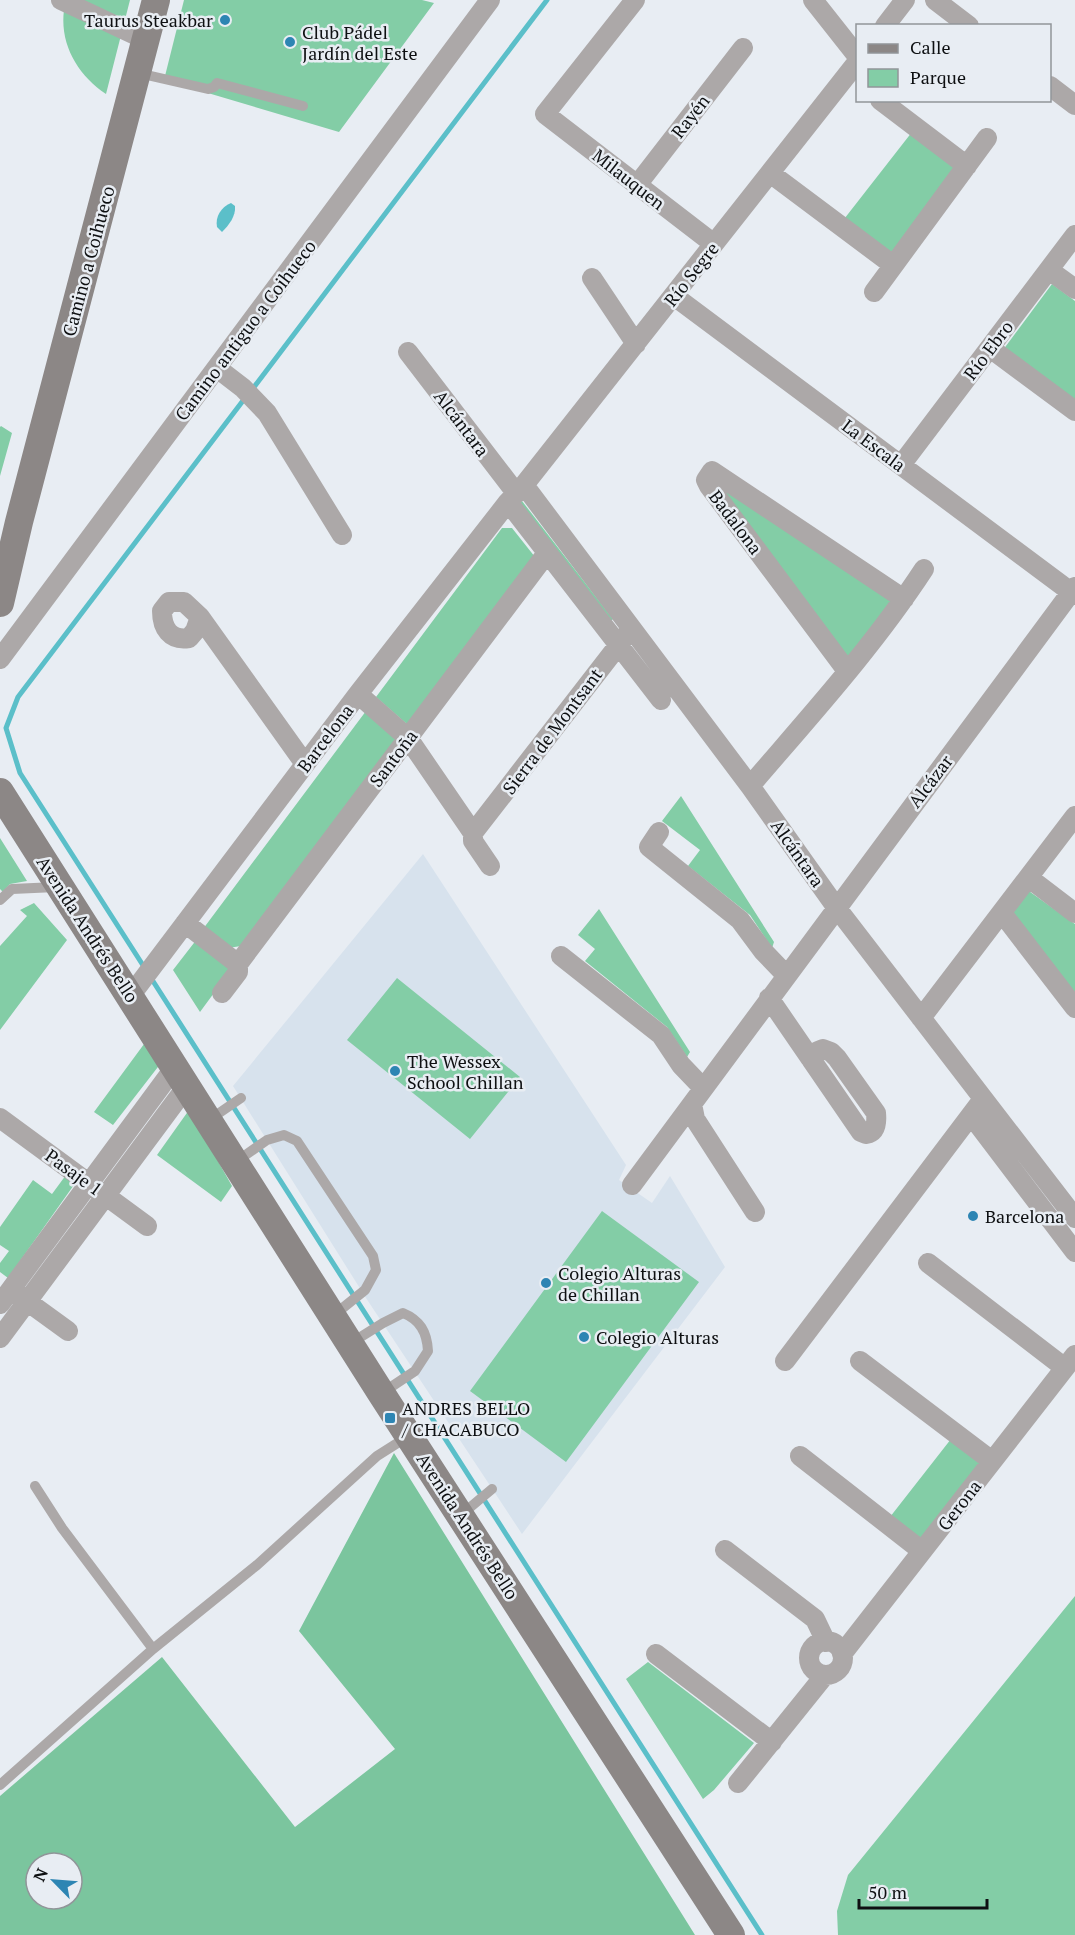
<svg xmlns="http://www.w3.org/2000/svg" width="1075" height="1935" viewBox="0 0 1075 1935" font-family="'PT Serif',serif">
<rect width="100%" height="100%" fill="#e8edf3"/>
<path fill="#d7e2ed" d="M423 854 626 1165 619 1180 652 1203 670 1176 725 1267 522 1534 366 1298 233 1086Z"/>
<path fill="#83cda6" d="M66 0H130L106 94C75 73 56 38 66 0Z
M184 0H422L434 3 339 132 164 80Z
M912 132 958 167 892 259 841 223Z
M1052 284 1075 301V400L1003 350Z
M1 426 12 433 0 476V427Z
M712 476 900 601 845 666Z
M522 501 613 619 609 623 518 504Z
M502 528H512L535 557 408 725 376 697Z
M366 711 398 740 241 946 228 948 203 929Z
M681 796 774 942 772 948 750 915 688 866 700 850 662 821Z
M0 838 27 881 10 884 3 892 0 889Z
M1026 889 1075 924V998L1009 911Z
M34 903 67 940 0 1030V946L27 916 20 910Z
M599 909 690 1052 687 1057 667 1027 585 961 595 949 578 935Z
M197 939 233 967 200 1012 173 970Z
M397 978 520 1077 470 1139 347 1040Z
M147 1040 161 1063 113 1125 94 1112Z
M189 1110 232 1186 221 1202 157 1155Z
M66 1175 76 1182 8 1278 0 1272V1263L9 1251 0 1245V1227L33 1180 52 1194Z
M602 1211 699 1282 566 1462 470 1391Z
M951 1439 981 1463 920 1541 890 1517Z
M1075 1596V1935H838L837 1911 848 1875Z
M648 1662 754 1743 714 1790 703 1799 626 1679Z"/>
<path fill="#7bc59e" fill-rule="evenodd" d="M394 1453 695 1935H0V1796L162 1657 295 1827 395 1749 299 1631ZM36 1863H72V1899H36Z"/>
<path fill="#5bbfc9" d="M231 203 235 206C236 216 229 225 222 232L217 227C215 217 221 207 231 203Z"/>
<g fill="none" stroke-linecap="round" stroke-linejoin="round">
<path stroke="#5bbfc9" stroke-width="5" d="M251 391 547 0
M146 970 20 773 6 728 18 697 245 398
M151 978 762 1935"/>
<path stroke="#aca8a8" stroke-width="10" d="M138 73 208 89 214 87 217 83 303 106
M0 900 12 889 56 887
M209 1120 241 1098
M237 1161 267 1140 284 1135 297 1141 373 1256 376 1270 365 1290 334 1315
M351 1343 383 1323 403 1313C420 1320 427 1332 428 1351L415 1371 382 1393
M35 1486 62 1528 153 1649
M461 1515 492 1489
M0 1785 153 1649 257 1565 377 1456 407 1437"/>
<path stroke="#aca8a8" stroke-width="20" d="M61 0 146 40
M635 0 545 114 714 244
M813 0 858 57
M935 0 969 26
M885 26 905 0
M1050 86 1075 105
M880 100 967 166
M770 173 893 265
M637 185 743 48
M1049 270 1075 289
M592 278 636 344
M874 292 987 138
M674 296 1075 595
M990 348 1075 411
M408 352 516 493
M217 368 243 388 267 413 342 535
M901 465 1075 235
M524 485 750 786 836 907 1075 1218
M508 502 661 700
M200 617 195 631 189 638C170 641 162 628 162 611L169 602H184L200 617 305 764
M0 659 490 0
M847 671 709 486 706 480 712 471 904 599
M358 694 408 738 473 833V841L490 866
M750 786C810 716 873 647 924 569
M659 832 649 847 740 920 763 951 786 975
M473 833 631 629
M1029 878 1075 913
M1002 913 1075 1008
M185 923 238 964 547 553
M561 956 661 1035 681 1065 703 1088
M222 993 238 972V964
M131 995 358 694 508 502 524 485 858 61
M769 998 861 1132 866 1134C876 1132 877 1123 876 1113L837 1058 831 1052 823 1049 818 1051 811 1059
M921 1018 1075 816
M692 1104 695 1119 755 1212
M971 1115 1075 1252
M0 1118 147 1226
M632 1185 1075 587
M928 1263 1065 1368
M17 1294 68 1331
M0 1304 175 1067
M0 1338 187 1086
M785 1361 983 1099
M860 1361 992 1461
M800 1456 922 1551
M725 1550 815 1619 826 1642
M809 1658a17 17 0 1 1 34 0a17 17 0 1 1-34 0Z
M656 1654 772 1742
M842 1654 1075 1355
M738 1783 825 1675"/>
<path stroke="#8c8786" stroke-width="28" d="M0 603 19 522 156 0
M0 792 381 1393 731 1935"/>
</g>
<g fill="#2d85b3" stroke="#e8edf3" stroke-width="2">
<circle cx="225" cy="20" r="6"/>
<circle cx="290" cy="42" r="6"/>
<circle cx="395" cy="1071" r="6"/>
<circle cx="973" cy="1216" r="6"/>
<circle cx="546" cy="1283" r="6"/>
<circle cx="584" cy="1337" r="6"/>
<rect x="384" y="1412" width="12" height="12" rx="3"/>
</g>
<g text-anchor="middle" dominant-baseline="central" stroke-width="5" stroke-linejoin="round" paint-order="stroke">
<g font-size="18" fill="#0e1012" stroke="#e8edf3" text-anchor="start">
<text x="213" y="20" text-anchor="end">Taurus Steakbar</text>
<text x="302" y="32">Club Pádel<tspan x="302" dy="21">Jardín del Este</tspan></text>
<text x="407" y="1061">The Wessex<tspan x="407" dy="21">School Chillan</tspan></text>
<text x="985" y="1216">Barcelona</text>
<text x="558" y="1273">Colegio Alturas<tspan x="558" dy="21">de Chillan</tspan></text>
<text x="596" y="1337">Colegio Alturas</text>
<text x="402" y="1408">ANDRES BELLO<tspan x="402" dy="21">/ CHACABUCO</tspan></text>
</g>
<g font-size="18" fill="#0e1012" stroke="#e8edf3">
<text transform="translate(690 116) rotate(-52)">Rayén</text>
<text transform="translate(629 179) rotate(38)">Milauquen</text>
<text transform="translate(88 261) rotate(-75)">Camino a Coihueco</text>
<text transform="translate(691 274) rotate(-52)">Río Segre</text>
<text transform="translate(245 330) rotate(-53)">Camino antiguo a Coihueco</text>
<text transform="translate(988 350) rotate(-53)">Río Ebro</text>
<text transform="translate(462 423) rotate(53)">Alcántara</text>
<text transform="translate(874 445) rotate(37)">La Escala</text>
<text transform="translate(736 522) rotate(53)">Badalona</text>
<text transform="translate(552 731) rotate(-53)">Sierra de Montsant</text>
<text transform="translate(325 738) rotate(-53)">Barcelona</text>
<text transform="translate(393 758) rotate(-53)">Santoña</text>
<text transform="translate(930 781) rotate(-53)">Alcázar</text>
<text transform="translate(798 853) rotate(55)">Alcántara</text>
<text transform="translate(88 929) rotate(57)">Avenida Andrés Bello</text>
<text transform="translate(74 1172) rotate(36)">Pasaje 1</text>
<text transform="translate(959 1505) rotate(-52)">Gerona</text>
<text transform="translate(468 1526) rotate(57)">Avenida Andrés Bello</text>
</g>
</g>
<rect x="856" y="24" width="195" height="78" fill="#e8edf3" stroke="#919599" stroke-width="1.5"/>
<rect x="868" y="44" width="30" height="9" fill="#8c8786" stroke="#919599" stroke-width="1.5"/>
<text x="910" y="54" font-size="18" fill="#0e1012">Calle</text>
<rect x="868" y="69" width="30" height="18" fill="#83cda6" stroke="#919599" stroke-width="1.5"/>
<text x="910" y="84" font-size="18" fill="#0e1012">Parque</text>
<g transform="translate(54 1881) rotate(295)"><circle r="28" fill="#e8edf3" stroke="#919599" stroke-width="1.5"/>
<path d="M0-4.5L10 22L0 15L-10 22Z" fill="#2d85b3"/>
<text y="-9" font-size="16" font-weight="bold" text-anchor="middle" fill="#0e1012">N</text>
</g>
<path d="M859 1899v9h128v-9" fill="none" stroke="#0e1012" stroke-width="3"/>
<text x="868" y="1899" font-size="18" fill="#0e1012" stroke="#e8edf3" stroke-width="4.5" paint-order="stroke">50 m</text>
</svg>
